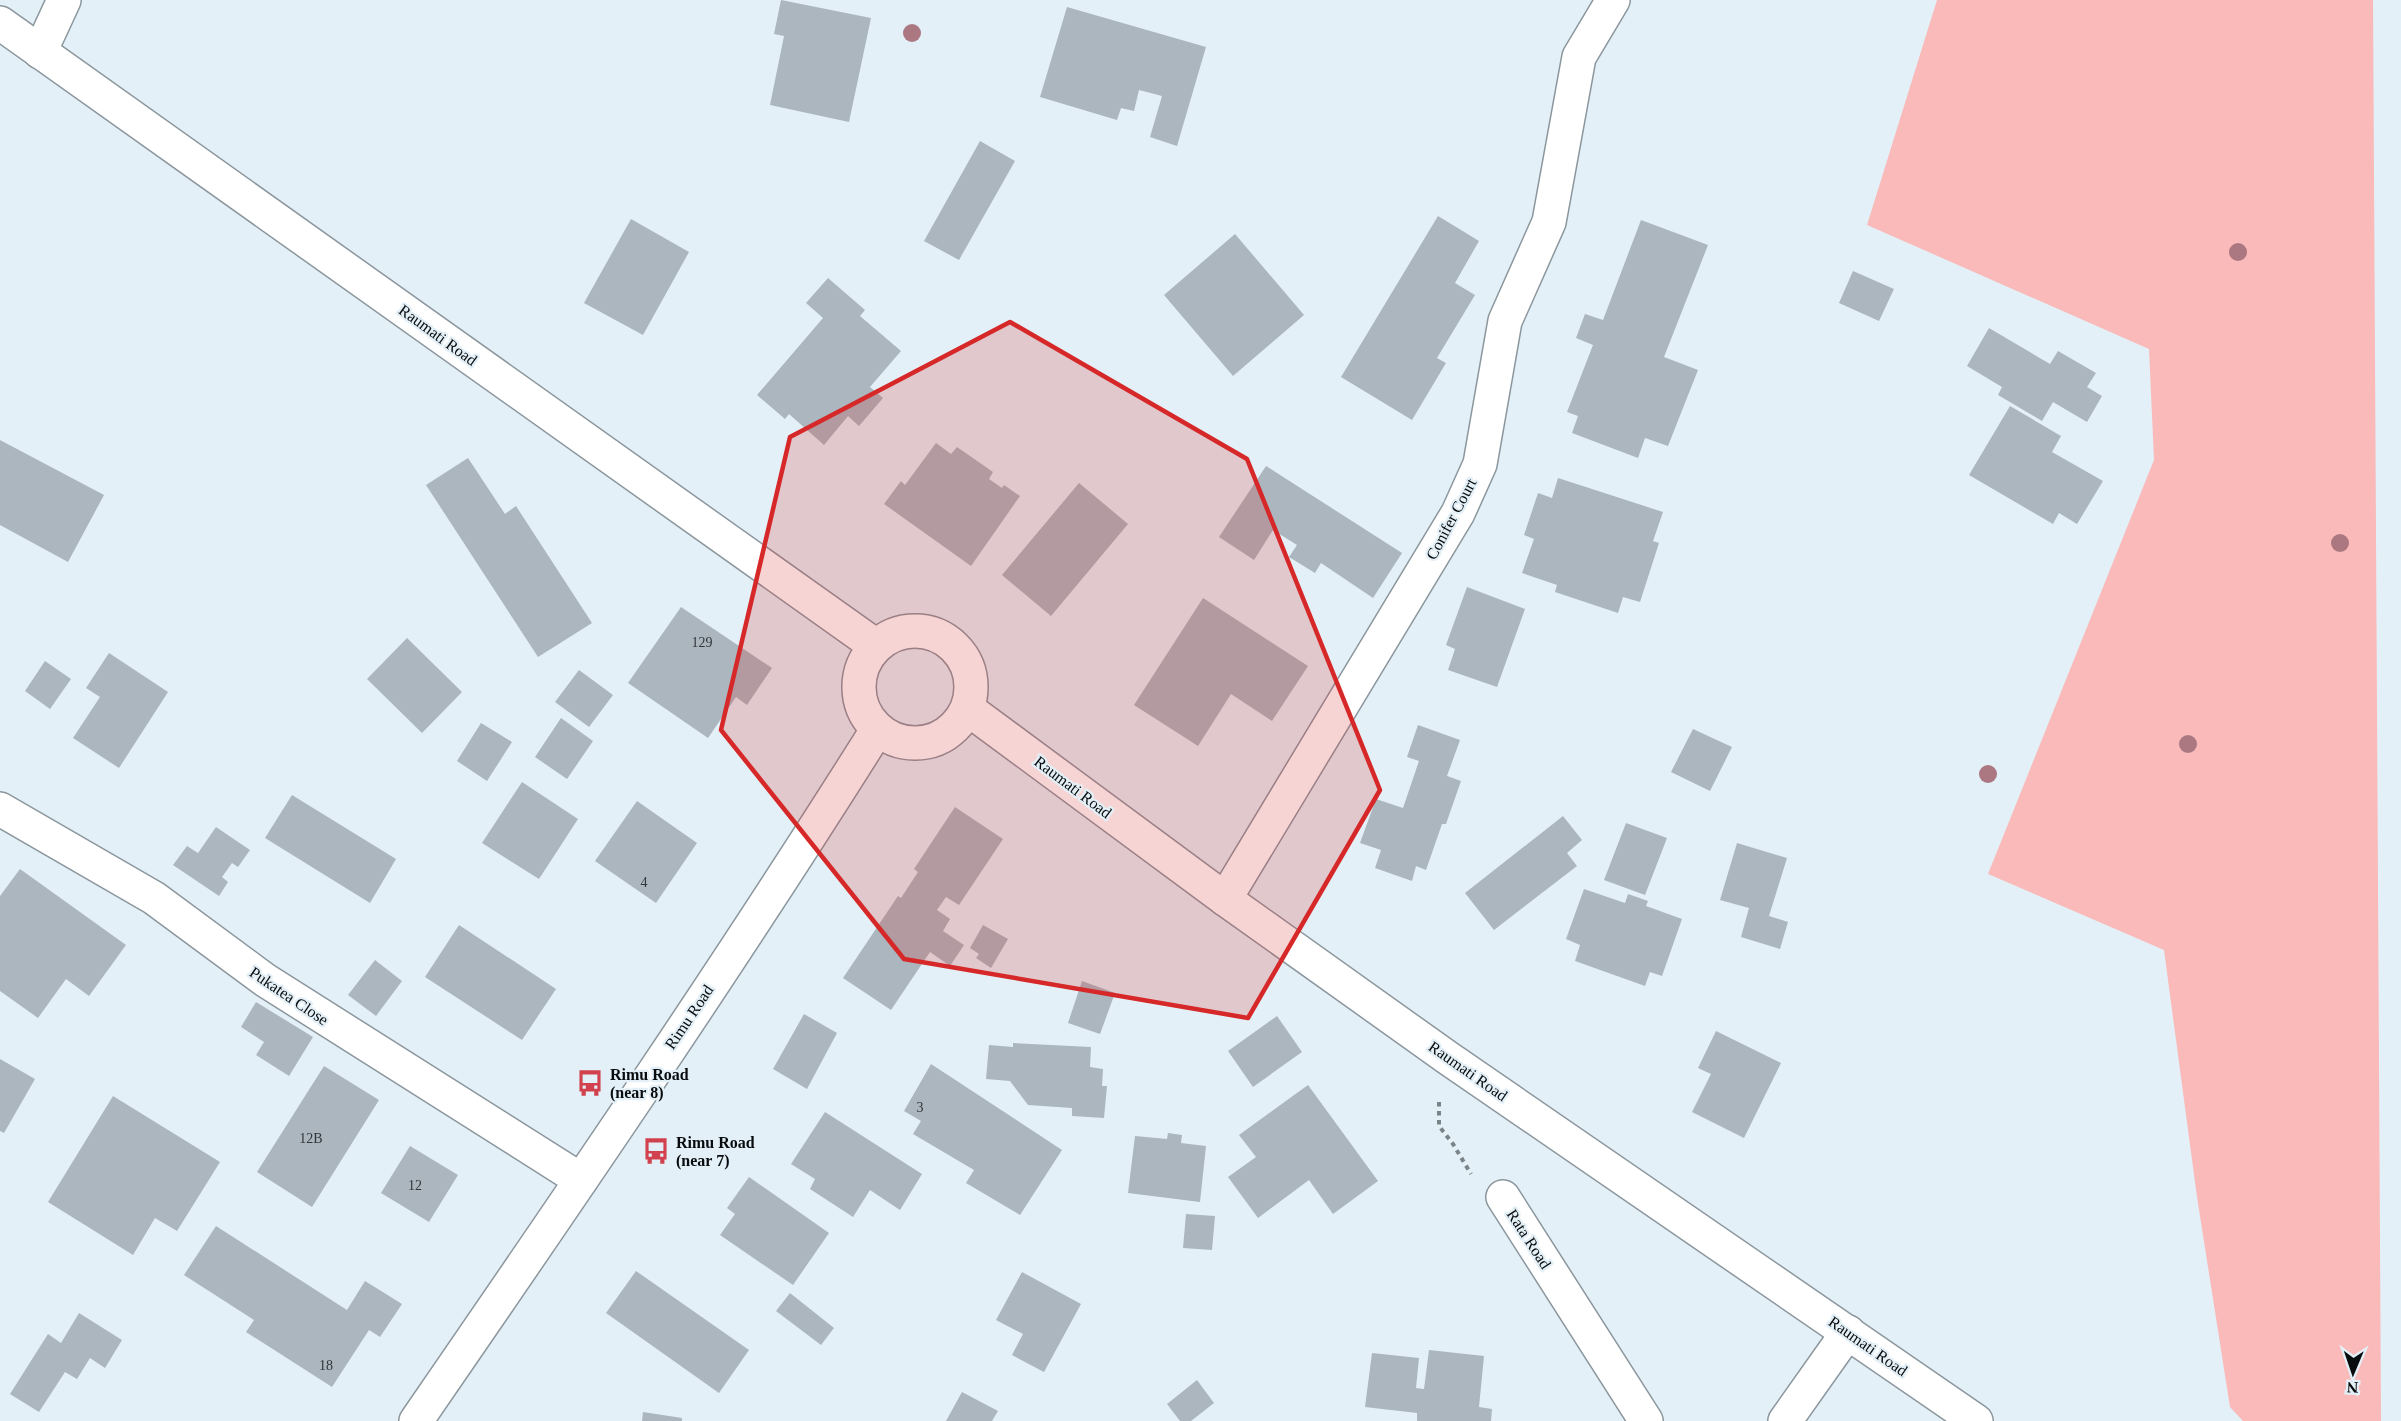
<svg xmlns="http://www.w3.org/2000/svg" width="2401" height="1421" viewBox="0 0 2401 1421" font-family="'Times New Roman',serif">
<rect width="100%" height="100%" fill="#e4f0f7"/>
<path fill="#f9bab9" d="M1937 0H2373L2381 1421H2243L2230 1407 2197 1197 2164 950 1988 874 2154 460 2149 349 1867 225Z"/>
<path fill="#abb6be" d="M781 0 871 18 849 122 770 105 784 36 774 34Z
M1067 7 1206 47 1177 146 1150 137 1162 96 1139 90 1134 111 1121 108 1117 120 1040 97Z
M980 141 1015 161 959 260 924 241Z
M1438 216 1479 241 1455 283 1475 295 1437 358 1446 363 1412 420 1341 377Z
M631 219 689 252 643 335 584 303Z
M1641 220 1708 245 1664 357 1698 370 1668 446 1645 438 1638 458 1572 433 1578 416 1567 412 1593 345 1576 338 1585 314 1603 320Z
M1235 234 1304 315 1233 376 1164 295Z
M1853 271 1894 289 1879 321 1839 303Z
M828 278 865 310 860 316 901 351 870 387 883 398 859 426 848 416 824 445 789 414 785 419 757 395 823 318 806 303Z
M1989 328 2050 364 2058 351 2096 373 2087 387 2102 396 2087 422 2053 402 2042 421 1998 395 2002 387 1967 366Z
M2010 406 2061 436 2052 452 2103 481 2077 524 2059 513 2053 524 1969 475Z
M0 440 104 495 68 562 0 525Z
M936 443 951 454 957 447 993 472 989 479 1002 488 1004 485 1020 496 971 566 884 504 901 481 905 485Z
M468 458 505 514 516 506 592 623 538 657 426 485Z
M1266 466 1402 553 1373 598 1321 563 1315 573 1289 557 1297 545 1273 530 1254 560 1219 537Z
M1558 478 1663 512 1653 541 1659 543 1640 602 1623 597 1618 613 1555 592 1557 585 1522 573 1534 539 1524 535 1538 493 1552 498Z
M1079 483 1128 524 1051 616 1002 575Z
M1467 587 1525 609 1497 687 1448 670 1455 649 1446 645Z
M1203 598 1308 666 1272 721 1231 694 1198 746 1134 705Z
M681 607 772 668 747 705 736 697 708 738 628 683Z
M407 638 462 692 422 733 367 679Z
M109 653 168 692 119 768 73 738 100 697 86 688Z
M45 661 71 679 50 709 25 691Z
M579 670 613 695 589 727 555 702Z
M561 718 593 741 567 779 535 757Z
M481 723 512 742 487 781 457 761Z
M1418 725 1460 740 1447 776 1461 781 1446 824H1442L1426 870 1416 866 1412 881 1375 868 1381 850 1360 843 1376 799 1403 808 1419 761 1407 757Z
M1693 729 1732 747 1710 791 1671 772Z
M522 782 578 819 539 879 482 843Z
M292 795 396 859 370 903 265 838Z
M637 801 697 843 656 903 595 861Z
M955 807 1003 839 959 905 946 897 937 910 950 919 943 931 964 945 950 966 930 952 891 1010 843 978 898 896 901 898 918 872 914 869Z
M1563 816 1582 840 1567 853 1577 866 1494 930 1465 893Z
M1626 823 1667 838 1645 895 1604 880Z
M216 827 250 850 238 867 232 863 222 877 228 882 219 896 173 865 187 846 198 853Z
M1737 843 1787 858 1769 916 1788 922 1780 949 1741 937 1749 908 1720 900Z
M20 869 126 945 89 996 66 979 38 1018 0 991V896Z
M1584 889 1625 903 1628 894 1648 901 1646 906 1682 919 1662 976 1650 972 1645 986 1575 961 1580 945 1566 939Z
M459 925 556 989 522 1040 425 977Z
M983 925 1008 939 991 968 976 958 979 954 970 948Z
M375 960 402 981 376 1016 348 995Z
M1082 981 1115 993 1100 1034 1068 1023Z
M256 1002 313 1037 289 1076 256 1055 264 1042 241 1027Z
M804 1014 837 1033 807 1089 773 1069Z
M1277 1016 1302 1052 1253 1087 1228 1051Z
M1716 1031 1781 1063 1744 1138 1692 1112 1711 1074 1698 1068Z
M1013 1043 1091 1047 1090 1067 1103 1069 1102 1086H1107L1104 1118 1072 1116V1108L1028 1105 1010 1081 986 1079 989 1045 1013 1047Z
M0 1059 35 1079 4 1133 0 1131Z
M931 1064 1062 1150 1020 1215 966 1183 974 1170 913 1134 921 1121 904 1111Z
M324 1066 379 1100 312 1207 257 1172Z
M1308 1085 1378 1181 1333 1214 1309 1180 1258 1218 1228 1177 1256 1157 1239 1135Z
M113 1096 220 1162 177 1231 155 1218 133 1255 48 1202Z
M825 1112 922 1174 900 1210 870 1190 853 1217 810 1189 815 1179 791 1164Z
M1168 1133 1182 1135 1181 1143 1206 1146 1200 1202 1128 1193 1135 1136 1167 1139Z
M410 1146 458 1175 429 1222 381 1193Z
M749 1177 829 1233 793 1285 720 1235 735 1214 727 1208Z
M1186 1214 1215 1216 1212 1250 1183 1248Z
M216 1226 347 1310 365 1281 402 1304 380 1337 369 1330 332 1387 246 1332 254 1320 184 1275Z
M636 1271 749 1350 719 1393 606 1313Z
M1022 1272 1081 1304 1044 1372 1012 1355 1023 1334 996 1320Z
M790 1293 834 1328 821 1345 776 1311Z
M79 1313 122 1340 105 1368 90 1358 77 1379 65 1372 39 1412 10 1394 48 1334 61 1343Z
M1429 1350 1484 1356 1479 1407 1492 1409 1491 1421H1417V1413L1365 1407 1372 1353 1419 1358 1416 1388 1424 1389Z
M1197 1380 1214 1403 1191 1421H1180L1167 1404Z
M962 1392 998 1411 992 1421H946Z
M643 1412 682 1418V1421H642Z"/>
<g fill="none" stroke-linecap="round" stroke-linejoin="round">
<defs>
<path id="minor" d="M40 52 64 0
M0 809 154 898 265 980 581 1180
M1225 899 1458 513 1480 464 1505 321 1549 222 1579 57 1613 0
M1503 1197 1646 1421
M1785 1421 1848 1332"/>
<path id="major" d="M0 23 876 646
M859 687a56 56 0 1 1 112 0a56 56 0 1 1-112 0Z
M968 709 1225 899 1448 1058 1976 1421
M416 1421C573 1193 730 964 877 730"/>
</defs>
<use href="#minor" stroke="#8b969d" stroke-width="36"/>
<use href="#major" stroke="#8b969d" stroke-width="36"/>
<path stroke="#7a8387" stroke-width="4" stroke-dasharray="4.5 4.5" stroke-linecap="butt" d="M1439 1102V1126L1453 1144 1471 1174"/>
<use href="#minor" stroke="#fff" stroke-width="33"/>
<use href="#major" stroke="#fff" stroke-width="33"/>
</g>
<g fill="#ab7882">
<circle cx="912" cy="33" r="9"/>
<circle cx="2238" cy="252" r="9"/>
<circle cx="2340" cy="543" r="9"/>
<circle cx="2188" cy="744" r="9"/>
<circle cx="1988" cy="774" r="9"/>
</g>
<path fill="#d62828" fill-opacity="0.2" stroke="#d62828" stroke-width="4.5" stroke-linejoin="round" d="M1010 322 1247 459 1380 790 1248 1018 904 959 721 730 790 437Z"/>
<defs>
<symbol id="bus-bare" viewBox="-9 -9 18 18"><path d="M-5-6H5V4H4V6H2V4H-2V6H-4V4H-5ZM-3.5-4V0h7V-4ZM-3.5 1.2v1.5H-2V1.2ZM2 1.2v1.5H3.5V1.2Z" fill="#d2424e" stroke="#e4f0f7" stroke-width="2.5" paint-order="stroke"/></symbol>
</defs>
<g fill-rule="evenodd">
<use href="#bus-bare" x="571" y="1064" width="38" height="38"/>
<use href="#bus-bare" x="637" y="1132" width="38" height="38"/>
</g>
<g text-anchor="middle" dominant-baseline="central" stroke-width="4.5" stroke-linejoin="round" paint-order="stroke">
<g font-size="14" fill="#31363a">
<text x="702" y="642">129</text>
<text x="644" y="882">4</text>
<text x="920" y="1107">3</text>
<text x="311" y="1138">12B</text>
<text x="415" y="1185">12</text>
<text x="326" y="1365">18</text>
</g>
<g font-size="16" fill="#080c0e" stroke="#e4f0f7">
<text transform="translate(438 335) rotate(36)">Raumati Road</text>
<text transform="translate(1451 519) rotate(-62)">Conifer Court</text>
<text transform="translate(1073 787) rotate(37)">Raumati Road</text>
<text transform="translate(289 996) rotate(34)">Pukatea Close</text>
<text transform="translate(689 1017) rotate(-56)">Rimu Road</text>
<text transform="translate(1468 1071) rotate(35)">Raumati Road</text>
<text transform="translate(1529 1239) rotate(57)">Rata Road</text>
<text transform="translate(1868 1346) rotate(35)">Raumati Road</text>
</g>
<g font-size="16" font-weight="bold" fill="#080c0e" stroke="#e4f0f7" text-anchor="start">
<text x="610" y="1074">Rimu Road<tspan x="610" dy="18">(near 8)</tspan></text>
<text x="676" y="1142">Rimu Road<tspan x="676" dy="18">(near 7)</tspan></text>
</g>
</g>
<g transform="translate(2353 1373) rotate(182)" stroke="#e4f0f7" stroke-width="4.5" paint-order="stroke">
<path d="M0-4.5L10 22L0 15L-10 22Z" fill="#080c0e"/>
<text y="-9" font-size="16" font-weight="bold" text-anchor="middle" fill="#080c0e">N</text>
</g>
</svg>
